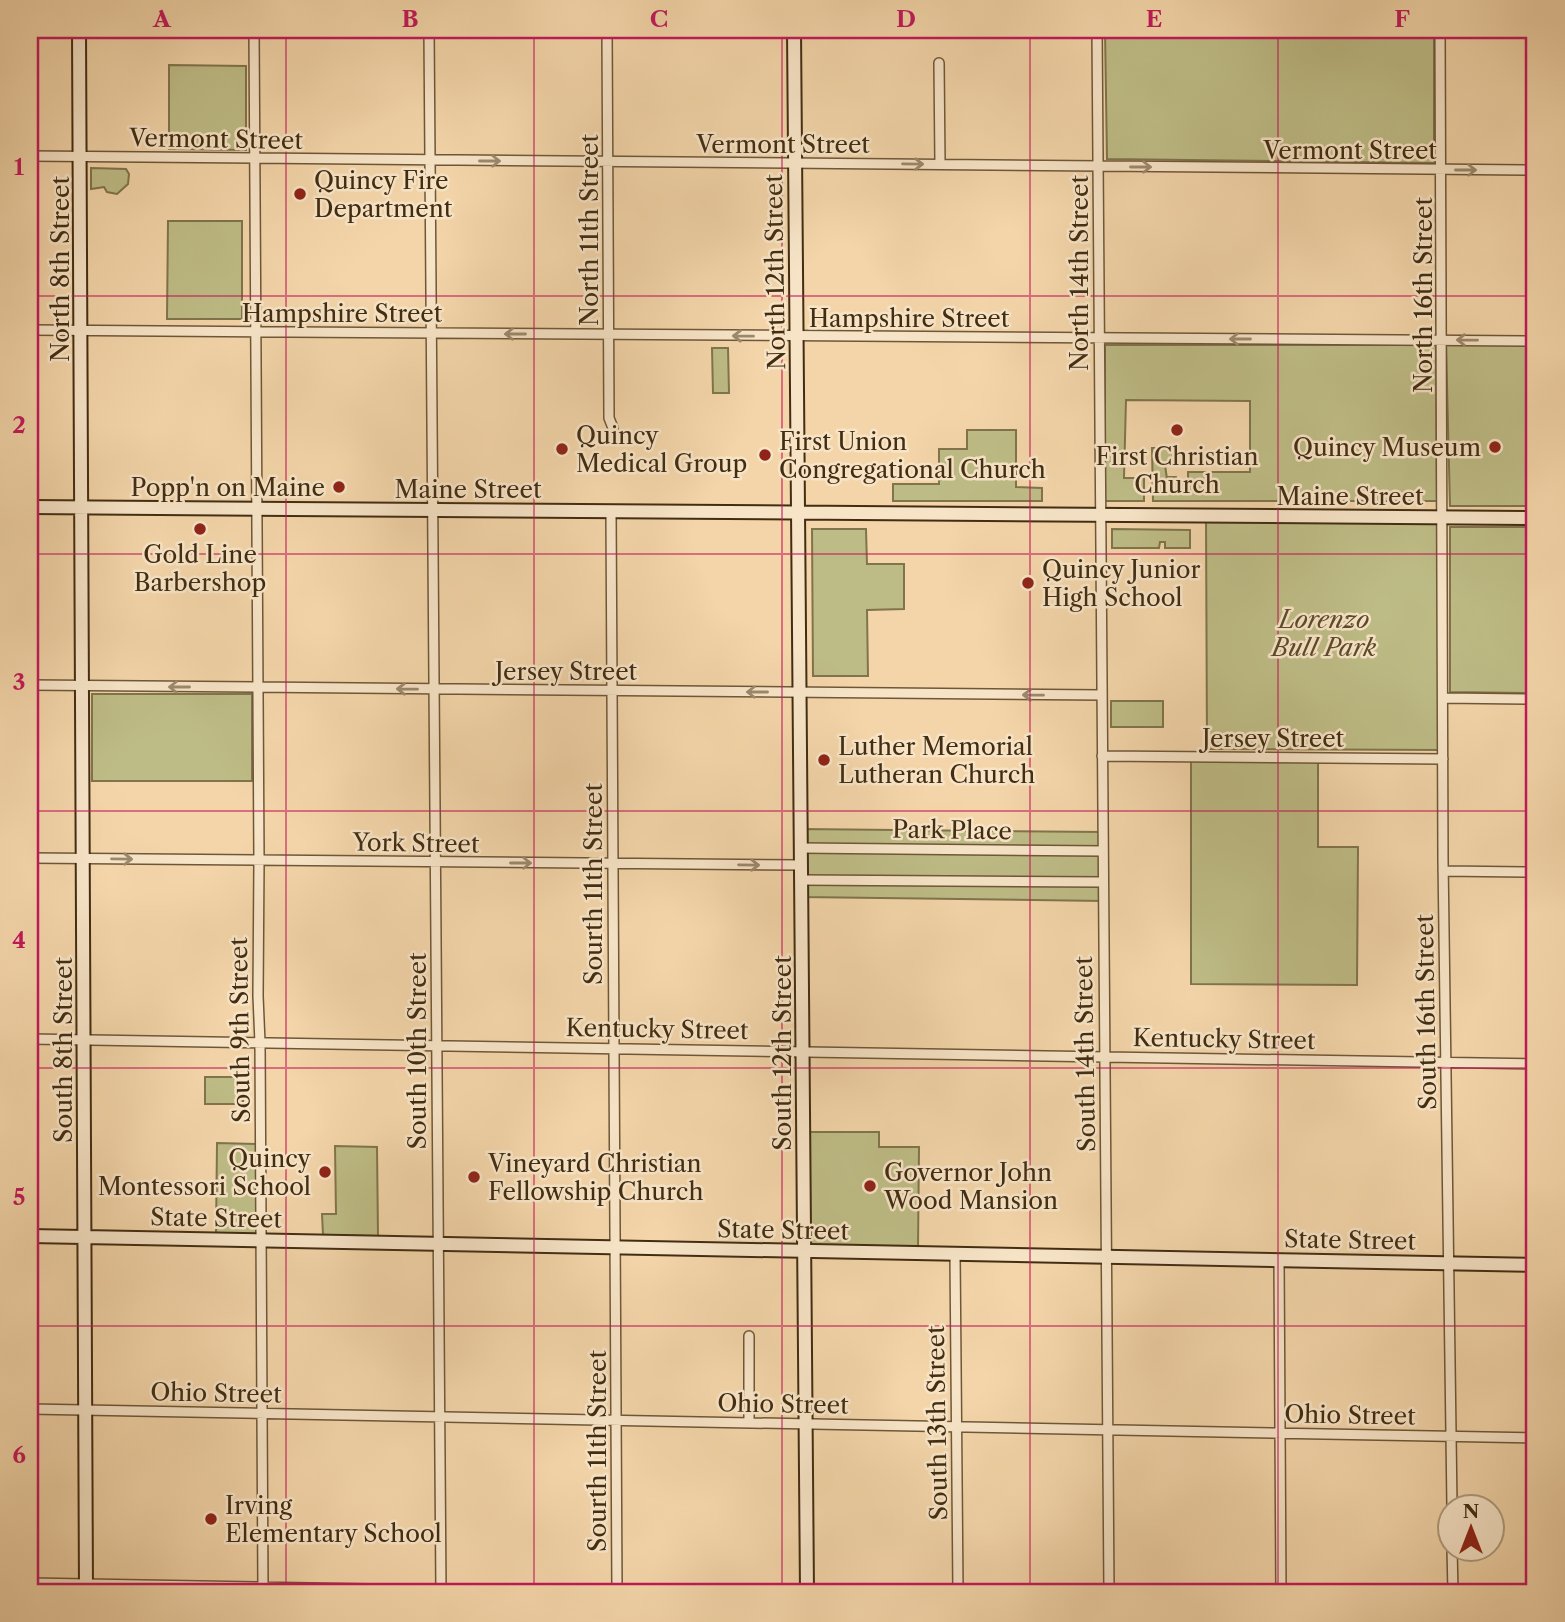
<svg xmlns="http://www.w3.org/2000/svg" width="1565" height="1622" viewBox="0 0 1565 1622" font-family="'Libre Caslon Text',serif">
<rect width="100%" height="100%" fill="#f3d5a9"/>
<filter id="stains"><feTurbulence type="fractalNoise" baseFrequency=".00286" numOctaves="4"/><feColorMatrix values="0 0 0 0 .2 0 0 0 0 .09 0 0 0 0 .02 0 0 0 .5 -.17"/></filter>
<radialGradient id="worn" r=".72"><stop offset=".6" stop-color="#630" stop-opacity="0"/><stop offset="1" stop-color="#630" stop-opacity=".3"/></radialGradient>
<path fill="#bebc86" stroke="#80744c" stroke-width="2" d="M1105 30H1434V163L1107 159Z
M169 65 246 66V150L169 149Z
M91 168 126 169 129 174 128 184 117 194 107 192 104 187 91 189Z
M168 221H242V319H167Z
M1105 345H1436L1437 501H1153L1152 448H1175V465H1165L1167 479 1168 477H1176L1177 481H1188V472H1250V401L1126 400 1124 478H1144V501H1105Z
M1446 345H1535V506H1450Z
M712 348H728L729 393H713Z
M967 430H1016V487L1042 488V501H893V484H939V449H967Z
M1206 516 1442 517V750L1207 749Z
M1450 527H1535V693L1450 692Z
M812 529H866L867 564H904V609L867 610 868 676H813Z
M1112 529 1190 530V548H1165V542H1160L1159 548H1112Z
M92 694H252V781H92Z
M1111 701H1163V727H1111Z
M1191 761H1318V847H1358L1357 985 1191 984Z
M801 829 1103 832V901L802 897Z
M205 1077H243V1104H205Z
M808 1132H879V1147H919L918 1250 807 1249Z
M217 1143 257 1144 256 1234H216Z
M335 1146 377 1147 378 1236 323 1235 322 1214H336Z"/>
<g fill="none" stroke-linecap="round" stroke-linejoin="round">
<defs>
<path id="street" d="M254 30 259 861 258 996 260 1043 263 1592
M429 30 441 1592
M607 30 609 418 613 428
M1097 30 1109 1592
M1440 30 1443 860 1452 1506
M939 63 940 164
M30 156 1535 170
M30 330 1535 341
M611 511 617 1592
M30 685 1101 695
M1443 698 1535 699
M1102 756 1443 759
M801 848 1103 851
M30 858 801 865
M1443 871 1535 872
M801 880 1103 882
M30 1039 1535 1064
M955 1254 958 1592
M1279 1260 1281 1592
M749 1336V1423
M30 1409 1535 1438
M1452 1548 1453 1592
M30 1583 533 1592"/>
<path id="secondary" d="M79 30 86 1592
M794 30 807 1592
M30 507 1535 518
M30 1236 1535 1265"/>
</defs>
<use href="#street" stroke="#6e5738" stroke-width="12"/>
<use href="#secondary" stroke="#422d12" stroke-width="16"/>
<use href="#street" stroke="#f7e4c7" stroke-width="9"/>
<use href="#secondary" stroke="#f7e4c7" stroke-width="12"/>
</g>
<defs><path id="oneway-shaft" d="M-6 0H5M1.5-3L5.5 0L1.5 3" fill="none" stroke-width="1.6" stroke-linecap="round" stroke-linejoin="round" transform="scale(1.75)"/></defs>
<g stroke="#9c886c">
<use href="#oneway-shaft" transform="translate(490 161)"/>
<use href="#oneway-shaft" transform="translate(913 164) rotate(1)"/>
<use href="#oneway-shaft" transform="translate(1141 167)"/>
<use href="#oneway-shaft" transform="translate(1466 170)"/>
<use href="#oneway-shaft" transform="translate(515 334) rotate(-180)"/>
<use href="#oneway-shaft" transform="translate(743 336) rotate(-179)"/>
<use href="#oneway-shaft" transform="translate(1240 339) rotate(180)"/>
<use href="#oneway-shaft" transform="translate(1467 340) rotate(-179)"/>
<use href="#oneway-shaft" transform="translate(179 687) rotate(-180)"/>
<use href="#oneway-shaft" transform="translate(407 689) rotate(-179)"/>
<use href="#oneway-shaft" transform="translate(757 692) rotate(-180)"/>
<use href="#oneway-shaft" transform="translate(1033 695) rotate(-179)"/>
<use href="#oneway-shaft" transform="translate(122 859) rotate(1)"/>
<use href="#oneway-shaft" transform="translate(521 863)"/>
<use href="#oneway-shaft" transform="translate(749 865) rotate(1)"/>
</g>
<path fill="none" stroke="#c2185b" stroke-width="2" stroke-opacity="0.55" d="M286 30V1592M534 30V1592M782 30V1592M1030 30V1592M1278 30V1592M30 296H1535M30 554H1535M30 811H1535M30 1068H1535M30 1326H1535"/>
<g fill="#8f2418" stroke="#f7e4c7" stroke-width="2.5">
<circle cx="300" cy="194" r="7"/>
<circle cx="1177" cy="430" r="7"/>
<circle cx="1495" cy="447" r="7"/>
<circle cx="562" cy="449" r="7"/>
<circle cx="765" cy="455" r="7"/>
<circle cx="339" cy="487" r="7"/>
<circle cx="200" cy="529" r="7"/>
<circle cx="1028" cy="583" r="7"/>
<circle cx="824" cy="760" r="7"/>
<circle cx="325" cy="1172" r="7"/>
<circle cx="474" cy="1177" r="7"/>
<circle cx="870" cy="1186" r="7"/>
<circle cx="211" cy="1519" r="7"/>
</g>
<g text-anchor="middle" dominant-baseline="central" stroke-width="5" stroke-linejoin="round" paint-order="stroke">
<g font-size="24" fill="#422d12" stroke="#f7e4c7">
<text transform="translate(216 139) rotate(1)">Vermont Street</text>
<text x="783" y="144">Vermont Street</text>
<text x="1350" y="150">Vermont Street</text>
<text transform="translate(589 230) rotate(-90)">North 11th Street</text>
<text transform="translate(60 269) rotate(-90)">North 8th Street</text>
<text transform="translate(775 272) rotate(-91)">North 12th Street</text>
<text transform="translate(1079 273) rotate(-90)">North 14th Street</text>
<text transform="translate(1423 295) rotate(-90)">North 16th Street</text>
<text x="342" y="313">Hampshire Street</text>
<text x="909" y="318">Hampshire Street</text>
<text x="468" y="489">Maine Street</text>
<text x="1350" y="496">Maine Street</text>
<text x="566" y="671">Jersey Street</text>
<text x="1273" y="738">Jersey Street</text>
<text transform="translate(952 830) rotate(1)">Park Place</text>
<text transform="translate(416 843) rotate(1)">York Street</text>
<text transform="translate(593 884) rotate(-90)">Sourth 11th Street</text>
<text transform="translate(1426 1012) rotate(-91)">South 16th Street</text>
<text transform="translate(657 1029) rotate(1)">Kentucky Street</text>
<text transform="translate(240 1030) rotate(-91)">South 9th Street</text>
<text transform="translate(1224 1039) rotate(1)">Kentucky Street</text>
<text transform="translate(63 1050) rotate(-90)">South 8th Street</text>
<text transform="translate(417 1051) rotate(-90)">South 10th Street</text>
<text transform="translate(782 1053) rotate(-90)">South 12th Street</text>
<text transform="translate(1085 1054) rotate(-91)">South 14th Street</text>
<text transform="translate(216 1218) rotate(1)">State Street</text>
<text transform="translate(783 1230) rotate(1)">State Street</text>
<text transform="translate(1350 1240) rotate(1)">State Street</text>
<text transform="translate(216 1393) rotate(1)">Ohio Street</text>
<text transform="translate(783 1404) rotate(1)">Ohio Street</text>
<text transform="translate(1350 1415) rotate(1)">Ohio Street</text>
<text transform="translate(937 1423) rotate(-91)">South 13th Street</text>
<text transform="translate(597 1451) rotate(-90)">Sourth 11th Street</text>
</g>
<g font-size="24" fill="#422d12" stroke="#f7e4c7" text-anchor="start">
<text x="314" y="180">Quincy Fire<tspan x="314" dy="28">Department</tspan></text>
<text x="576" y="435">Quincy<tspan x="576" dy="28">Medical Group</tspan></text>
<text x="779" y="441">First Union<tspan x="779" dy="28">Congregational Church</tspan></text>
<text x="1481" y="447" text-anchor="end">Quincy Museum</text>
<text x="1177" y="456" text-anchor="middle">First Christian<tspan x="1177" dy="28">Church</tspan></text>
<text x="325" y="487" text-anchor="end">Popp'n on Maine</text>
<text x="200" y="554" text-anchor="middle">Gold Line<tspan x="200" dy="28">Barbershop</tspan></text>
<text x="1042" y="569">Quincy Junior<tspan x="1042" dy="28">High School</tspan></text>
<text x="838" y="746">Luther Memorial<tspan x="838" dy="28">Lutheran Church</tspan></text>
<text x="311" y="1158" text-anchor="end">Quincy<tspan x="311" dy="28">Montessori School</tspan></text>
<text x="488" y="1163">Vineyard Christian<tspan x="488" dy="28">Fellowship Church</tspan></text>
<text x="884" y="1172">Governor John<tspan x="884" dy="28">Wood Mansion</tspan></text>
<text x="225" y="1505">Irving<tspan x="225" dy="28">Elementary School</tspan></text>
</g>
<g font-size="24" font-style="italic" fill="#5b4a29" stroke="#f7e4c7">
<text x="1324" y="619">Lorenzo<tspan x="1324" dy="28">Bull Park</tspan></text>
</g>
</g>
<rect width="1565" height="1622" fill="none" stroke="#f3d5a9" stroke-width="77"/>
<g transform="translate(1471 1528)"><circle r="33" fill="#f7e4c7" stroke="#af9b7f" stroke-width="2"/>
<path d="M0-5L12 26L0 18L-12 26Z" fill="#8f2418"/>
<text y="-10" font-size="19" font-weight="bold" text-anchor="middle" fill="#422d12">N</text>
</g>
<rect x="38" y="38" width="1488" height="1546" fill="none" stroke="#c2185b" stroke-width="2.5"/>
<g font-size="23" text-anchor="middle" font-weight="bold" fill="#c2185b">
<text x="162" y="27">A</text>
<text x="410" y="27">B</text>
<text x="659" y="27">C</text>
<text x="906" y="27">D</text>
<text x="1154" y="27">E</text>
<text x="1402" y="27">F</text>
<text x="19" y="175">1</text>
<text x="19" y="433">2</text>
<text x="19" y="690">3</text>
<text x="19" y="948">4</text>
<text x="19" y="1205">5</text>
<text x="19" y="1463">6</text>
</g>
<rect width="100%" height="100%" filter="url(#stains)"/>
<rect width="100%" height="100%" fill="url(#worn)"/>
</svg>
